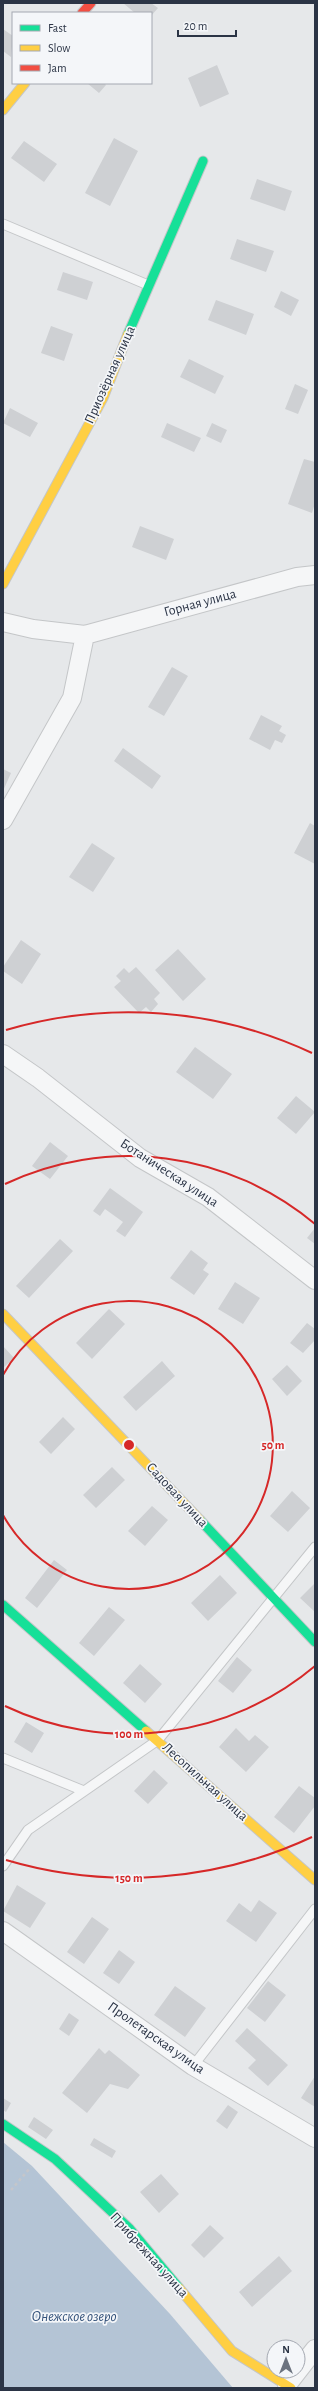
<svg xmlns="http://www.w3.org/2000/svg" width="318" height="2391" viewBox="0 0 318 2391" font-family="'Alegreya Sans',sans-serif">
<rect width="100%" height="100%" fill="#e6e8ea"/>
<path fill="#b4c4d5" d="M3 2142 32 2166 170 2314 233 2388H3Z"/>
<path fill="#ced0d3" d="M123 3H151L158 8 151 16V13H135Z
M3 29 13 36 11 57 3 51Z
M217 65 229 94 200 107 188 78Z
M87 83H104L106 85 99 93Z
M114 138 138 151 110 206 85 193Z
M24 141 57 164 44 182 11 158Z
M257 179 292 191 285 211 250 199Z
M237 239 274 251 266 272 230 259Z
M63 272 93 282 87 300 57 290Z
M281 291 299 300 291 316 274 307Z
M216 300 254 314 246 335 208 320Z
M51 326 73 334 64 361 41 353Z
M189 359 224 376 215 394 180 377Z
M295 384 308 390 298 414 285 409Z
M10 408 38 423 30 437 3 423Z
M167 423 201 438 194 452 161 437Z
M212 423 227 430 221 443 206 436Z
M304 459 315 462V503L312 513 288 504Z
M140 526 174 539 166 560 132 547Z
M172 667 188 676 164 716 148 707Z
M261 715 282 726 279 731 286 735 282 743 275 740 270 750 249 739Z
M123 748 161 776 152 789 114 761Z
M3 769 11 773 3 791Z
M310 823 315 826V864L294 853Z
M92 843 115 858 93 892 69 877Z
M21 940 41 954 22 984 3 971V967Z
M178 949 206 979 183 1001 155 970Z
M136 967 160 993 154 999 158 1004 151 1012 146 1007 139 1013 114 987 121 981 116 976 124 968 129 973Z
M195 1047 232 1074 213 1099 176 1072Z
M296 1096 315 1112 296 1134 277 1118Z
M50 1142 68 1156 50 1179 32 1166Z
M110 1188 143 1212 125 1237 116 1231 123 1222 105 1209 100 1216 93 1211Z
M315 1228V1244L307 1238Z
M60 1239 73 1251 29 1298 16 1286Z
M191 1250 208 1263 203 1270 209 1274 194 1295 170 1278Z
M235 1282 260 1298 243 1324 218 1309Z
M109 1309 125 1324 92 1359 76 1343Z
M307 1323 315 1329V1340L303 1353 290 1343Z
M3 1346 14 1358 3 1368Z
M162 1361 175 1376 136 1411 123 1397Z
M287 1365 302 1381 287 1396 272 1379Z
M63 1417 75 1429 51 1454 39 1442Z
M112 1467 125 1480 96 1508 83 1495Z
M292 1491 310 1508 288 1532 270 1516Z
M152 1506 168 1520 145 1546 128 1531Z
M54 1560 67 1570 37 1608 25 1598Z
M220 1575 237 1593 208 1621 191 1603Z
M315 1583V1612L300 1598Z
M109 1607 125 1620 94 1656 79 1643Z
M237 1657 252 1670 233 1693 218 1681Z
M140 1664 162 1684 145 1703 123 1683Z
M26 1722 44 1733 32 1753 14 1742Z
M236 1728 249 1741 255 1735 269 1747 246 1772 219 1747Z
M154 1770 168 1783 148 1804 134 1791Z
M299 1786 315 1798V1806L294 1833 274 1817Z
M17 1885 46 1903 30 1928 3 1911Z
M259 1900 277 1913 256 1942 226 1921 239 1903 251 1912Z
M92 1917 109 1929 84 1964 67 1952Z
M119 1950 135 1962 119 1984 103 1973Z
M268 1981 286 1995 265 2022 247 2008Z
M175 1986 206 2008 185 2037 154 2015Z
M69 2013 79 2020 69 2036 59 2029Z
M247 2028 288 2065 268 2086 248 2068 256 2060 235 2041Z
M99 2048 105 2054 109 2050 140 2075 128 2089 110 2084 87 2113 62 2093Z
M315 2076V2107L301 2098Z
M3 2098 11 2103 6 2112 3 2110Z
M228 2105 238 2112 227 2129 216 2121Z
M34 2117 53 2130 46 2139 28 2127Z
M94 2138 116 2151 112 2158 90 2145Z
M161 2174 179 2194 159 2213 140 2192Z
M210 2225 224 2238 204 2258 191 2245Z
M279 2256 292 2271 252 2307 239 2292Z"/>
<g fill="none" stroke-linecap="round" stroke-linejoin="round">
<defs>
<path id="lane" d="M3 224 148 285
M3 1758 84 1791
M3 1866 28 1830 158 1740 315 1547
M193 2066 315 1909"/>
<path id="street" d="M3 622 33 629 85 635 297 577 315 575
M3 820 72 698 85 635
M3 1054 38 1078 140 1158 208 1197 315 1280
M3 1931 193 2066 315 2138
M287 2385 315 2349"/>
<path id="fast" d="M128 334 203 161
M200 1520 315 1642
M3 1605 146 1731
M3 2124 55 2159 129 2228 179 2288"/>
<path id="slow" d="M3 110 25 83
M3 584 103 398 128 334
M3 1314 200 1520
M146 1731 315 1880
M179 2288 232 2351 291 2388"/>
<path id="jam" d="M82 13 91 3"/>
</defs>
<use href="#lane" stroke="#c4c6c8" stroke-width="11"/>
<use href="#street" stroke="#c4c6c8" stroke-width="20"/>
<use href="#fast" stroke="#c4c6c8" stroke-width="11"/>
<use href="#slow" stroke="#c4c6c8" stroke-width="11"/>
<use href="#jam" stroke="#c4c6c8" stroke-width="11"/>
<path stroke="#c5c6ca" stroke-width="2.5" stroke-dasharray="3 3" stroke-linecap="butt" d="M11 2190 31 2167"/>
<use href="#lane" stroke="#f5f6f7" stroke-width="9"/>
<use href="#street" stroke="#f5f6f7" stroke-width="18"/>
<use href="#fast" stroke="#16e098" stroke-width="9"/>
<use href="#slow" stroke="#ffcf43" stroke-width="9"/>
<use href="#jam" stroke="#f24e42" stroke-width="9"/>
</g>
<g fill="none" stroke="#d62828" stroke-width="2">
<path d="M3 1375A144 144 0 1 1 3 1515"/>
<path d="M315 1666A289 289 0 0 1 5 1706M5 1184A289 289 0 0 1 315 1224"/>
<path d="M312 1837A433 433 0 0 1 6 1860M6 1030A433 433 0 0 1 312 1053"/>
</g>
<g text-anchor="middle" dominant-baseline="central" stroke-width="3.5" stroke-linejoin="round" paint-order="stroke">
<g font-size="14" fill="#2b3445" stroke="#f4f6f9">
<text transform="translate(110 375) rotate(-66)">Приозёрная улица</text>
<text transform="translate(200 603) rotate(-15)">Горная улица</text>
<text transform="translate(169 1173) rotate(33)">Ботаническая улица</text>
<text transform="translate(177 1495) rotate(47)">Садовая улица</text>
<text transform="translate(205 1782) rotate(42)">Лесопильная улица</text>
<text transform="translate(156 2038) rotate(35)">Пролетарская улица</text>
<text transform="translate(149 2255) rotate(48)">Прибрежная улица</text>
</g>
<g font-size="15" font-style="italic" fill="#34527a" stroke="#f4f6f9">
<text x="74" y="2316">Онежское озеро</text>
</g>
</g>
<circle cx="129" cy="1445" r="6" fill="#d62828" stroke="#f4f6f9" stroke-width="2"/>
<g font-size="12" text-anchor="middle" font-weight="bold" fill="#d62828" stroke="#f4f6f9" stroke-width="3.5" stroke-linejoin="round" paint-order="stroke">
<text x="273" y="1449">50 m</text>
<text x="129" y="1738">100 m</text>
<text x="129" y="1882">150 m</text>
</g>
<rect width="318" height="2391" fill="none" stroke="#2b3445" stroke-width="8"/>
<rect x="12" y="12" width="140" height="72" fill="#f4f6f9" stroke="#a4a8b1"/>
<rect x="20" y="25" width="20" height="6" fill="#16e098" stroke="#a4a8b1"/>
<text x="48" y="32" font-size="12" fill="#2b3445">Fast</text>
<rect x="20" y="45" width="20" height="6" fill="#ffcf43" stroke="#a4a8b1"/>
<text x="48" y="52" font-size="12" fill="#2b3445">Slow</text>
<rect x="20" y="65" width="20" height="6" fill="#f24e42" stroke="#a4a8b1"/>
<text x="48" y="72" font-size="12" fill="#2b3445">Jam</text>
<g transform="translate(286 2359)"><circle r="19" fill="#f4f6f9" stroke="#a4a8b1"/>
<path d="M0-3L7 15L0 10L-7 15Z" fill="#6c737f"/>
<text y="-6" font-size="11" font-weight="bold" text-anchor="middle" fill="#2b3445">N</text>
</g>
<path d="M178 30v6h58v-6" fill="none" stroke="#2b3445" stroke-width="2"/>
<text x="184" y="30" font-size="12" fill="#2b3445" stroke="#f4f6f9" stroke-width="3" paint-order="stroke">20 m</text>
</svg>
